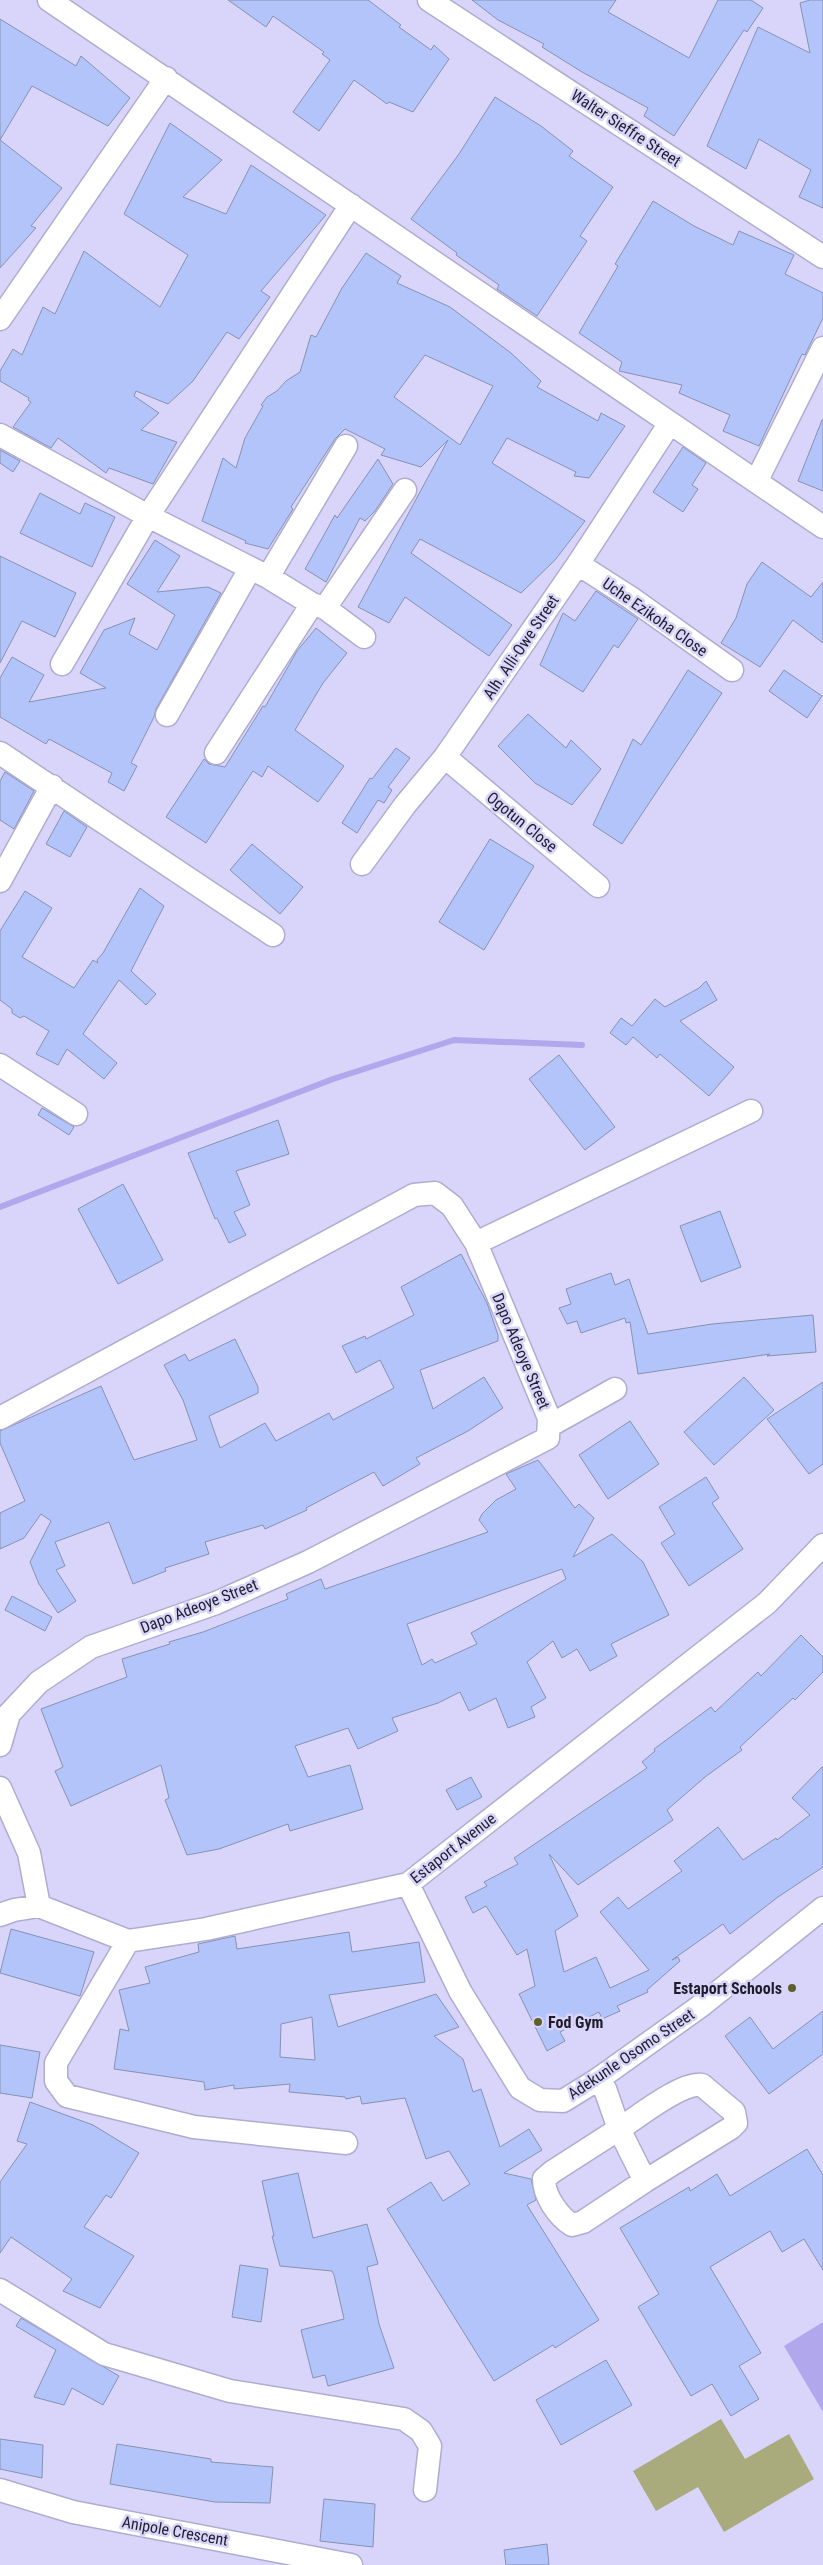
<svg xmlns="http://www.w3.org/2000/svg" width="823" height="2565" viewBox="0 0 823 2565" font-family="'Roboto Condensed',sans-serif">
<rect width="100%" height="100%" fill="#d9d5fa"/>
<path fill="#a9ab7d" d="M721 2419 745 2459 789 2434 814 2479 724 2532 698 2487 656 2511 633 2471Z"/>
<path fill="#b0a7ec" d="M823 2322V2412L784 2346Z"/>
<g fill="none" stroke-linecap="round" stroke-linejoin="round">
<path stroke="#b0a7ec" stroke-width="6" d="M0 1207 333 1079 454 1040 582 1045"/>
</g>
<path fill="#b2c4fa" stroke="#8692b2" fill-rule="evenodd" d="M228 0H368L401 25 399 27 431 50 434 45 449 59 413 112 389 102 387 104 354 80 319 131 293 112 330 60 322 54 324 52 273 16 266 27Z
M472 0H616L608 12 689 58 718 0H751L763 8 747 32 744 30 674 136 644 116 648 108 582 72 542 47 544 44 498 20Z
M810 0H823V208L799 197 811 170 759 139 746 169 707 146 758 27 810 53 800 3Z
M0 19 76 66 81 56 130 98 108 126 32 86 0 140Z
M495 97 541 126 573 151 569 156 613 187 580 236 587 241 537 316 497 289 499 285 456 255 457 253 411 219 459 154Z
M170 123 222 160 183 197 226 214 251 165 326 215 261 291 270 297 239 339 227 332 193 381 168 404 136 391 134 396 159 413 141 430 177 442 153 484 109 468 106 473 58 438 51 448 13 427 31 402 28 400 29 398 0 381V371L13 349 22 355 43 307 55 314 84 251 160 307 188 255 124 214Z
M0 140 62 188 31 226 36 228 0 268Z
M653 201 694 226 733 245 739 231 794 255 785 274 823 293V318L805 355 802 354 759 446 723 431 730 415 679 393 682 385 619 371 622 362 579 333 618 266 615 264Z
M366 253 401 276 397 283 450 307 511 353 541 381 537 387 598 421 601 413 625 426 589 478 574 476 576 472 507 438 492 463 585 521 555 560 521 593 420 539 411 553 512 625 489 656 405 597 389 623 358 607 448 440 421 467 381 455 385 449 345 429 335 439 291 507 293 509 268 549 245 543 246 541 202 521 223 458 236 468 245 438 263 406 261 405 267 397 277 391 286 381 300 372 311 335 316 337 342 288ZM425 355 493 386 460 445 394 397Z
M822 420H823V491L798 481Z
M683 447 706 463 692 485 698 489 683 512 653 492Z
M0 450 20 461 13 472 0 463Z
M378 459 393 484 375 511 365 521 360 518 326 582 305 569 335 515 337 518Z
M40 493 80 514 85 503 115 517 92 567 20 533Z
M155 540 180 556 157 592 208 587 221 593 156 709 154 717 131 763 137 766 124 791 108 782 112 773 49 739 46 744 0 717V678L12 657 44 675 29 702 106 688 80 673 104 630 135 618 129 634 157 650 175 615 127 584Z
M0 556 76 593 55 637 22 621 0 663Z
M762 562 811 597 823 582V643L793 620 760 667 721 643 736 618 747 584Z
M596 591 638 619 618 648 614 645 583 692 540 665 563 613 575 621Z
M316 628 347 653 323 683 295 730 344 766 318 802 268 766 262 777 253 771 206 843 166 817 204 759 209 764 225 767 263 706 265 707 297 651Z
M688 670 722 693 622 844 593 825 633 739 641 745Z
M784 670 822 696 807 718 769 691Z
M528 714 566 748 571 740 601 769 572 805 535 783 498 746Z
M396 748 410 758 388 787 392 790 384 803 378 800 357 833 342 823 370 778 372 779Z
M5 772 34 791 14 829 0 820V781Z
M64 811 87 827 70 857 46 844Z
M490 839 534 866 484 950 439 922Z
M252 844 303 887 280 914 230 870Z
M140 888 164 906 131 971 156 994 146 1005 119 980 83 1034 117 1063 104 1079 67 1049 58 1065 36 1054 49 1031 24 1016 20 1018 12 1013V1009L0 1000V931L25 891 52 908 22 957 74 988 93 960 98 963 97 960 103 953Z
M706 981 717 1000 680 1021 734 1067 709 1096 660 1054 657 1058 633 1037 626 1045 610 1033 621 1018 632 1026 655 999 665 1007 699 988Z
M559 1055 615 1127 585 1150 529 1079Z
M42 1108 74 1127 69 1135 38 1115Z
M278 1120 289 1154 236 1171 250 1205 234 1212 246 1235 229 1243 217 1218 215 1219 188 1153Z
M123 1184 163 1260 118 1284 78 1209Z
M720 1211 741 1267 701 1282 680 1226Z
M461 1254 487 1303 498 1335V1341L420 1370 433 1409 484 1377 503 1408 468 1431 416 1458 420 1464 383 1486 374 1472 306 1508 307 1510 265 1529 263 1525 205 1542 209 1554 165 1568 166 1571 133 1584 109 1522 55 1542 65 1566 56 1570 76 1601 58 1613 39 1584 30 1562 51 1521 41 1514 24 1538 0 1549V1513L25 1501 0 1443V1431L101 1386 134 1460 197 1440 183 1400 164 1365 185 1354 189 1361 235 1339 258 1387V1393L209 1416 220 1448 265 1423 276 1441 329 1413 333 1420 394 1388 380 1360 356 1373 342 1346 365 1336 366 1339 414 1315 401 1287Z
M611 1273 615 1285 629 1279 648 1334 712 1324 813 1315 816 1352 767 1356 770 1354 638 1374 630 1322 626 1323 625 1318 581 1333 577 1321 567 1324 559 1308 571 1304 566 1289Z
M744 1377 774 1410 714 1465 684 1432Z
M823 1382V1464L809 1474 767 1419Z
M630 1421 659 1464 608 1499 579 1455Z
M538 1460 575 1508 579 1504 594 1518 573 1557 612 1534 643 1562 669 1615 611 1644 617 1656 590 1671 577 1649 562 1658 553 1641 527 1662 546 1698 531 1707 535 1717 508 1728 496 1698 469 1711 460 1692 438 1703 392 1718 398 1731 358 1749 348 1728 295 1746 308 1777 350 1765 363 1809 290 1831 288 1824 219 1849 187 1855 165 1800 169 1798 161 1765 71 1806 55 1771 63 1767 41 1709 127 1677 122 1659 170 1644 169 1642 203 1632 288 1599 286 1594 321 1579 325 1589 488 1532 479 1520 482 1514 496 1500 516 1489 506 1474ZM562 1569 566 1579 471 1633 477 1644 435 1663 432 1659 422 1665 407 1624Z
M706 1477 719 1498 712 1503 743 1549 689 1586 661 1543 675 1534 659 1507Z
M12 1596 52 1617 45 1631 5 1610Z
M801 1635 823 1657V1672L795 1700 793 1698 740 1747 742 1750 705 1777 667 1810 673 1820 578 1885 549 1854 578 1916 555 1931 564 1972 596 1957 610 1988 649 1970 600 1912 618 1897 628 1909 682 1871 674 1861 718 1827 743 1860 776 1838 777 1840 810 1815 792 1798 823 1766V1867L778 1897 730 1934 723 1924 672 1960 678 1957 680 1961 647 1990 648 1992 617 2006 620 2011 602 2019 599 2012 560 2032 565 2041 547 2051 519 1994 535 1986 527 1949 517 1955 486 1906 473 1913 465 1897 487 1886 484 1882 518 1864 514 1858 647 1768 642 1762 655 1751 654 1749 711 1707 715 1712 758 1672 761 1676Z
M471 1777 482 1797 457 1810 446 1790Z
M11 1929 94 1952 80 1996 0 1973Z
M349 1932 352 1952 419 1942 425 1982 329 1995 338 2027 436 1994 459 2027 434 2036 463 2059 473 2092 481 2089 500 2147 529 2129 542 2150 504 2173 531 2179 536 2200 527 2205 599 2320 555 2348 553 2345 494 2381 387 2209 431 2182 443 2201 470 2184 449 2151 426 2159 405 2098 362 2104 360 2096 346 2099 345 2097 289 2092 290 2084 234 2089V2085L205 2090 204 2082 114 2069 120 2029 129 2031 119 1990 150 1983 145 1967 199 1952 198 1944 235 1936 237 1949ZM312 2017 315 2060 280 2057 281 2024Z
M823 2011V2054L769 2094 725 2036 750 2017 773 2049Z
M0 2045 40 2052 32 2098 0 2093Z
M30 2102 93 2125 139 2153 111 2198 106 2195 84 2227 134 2256 100 2308 63 2291 72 2279 11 2237 0 2253V2182L27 2144 17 2141Z
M807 2149 823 2175V2270L804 2239 782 2252 770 2231 710 2267 761 2353 739 2366 759 2399 731 2416 712 2384 691 2396 638 2307 659 2294 620 2228 689 2187 690 2191 717 2174 730 2196Z
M298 2173 313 2238 367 2224 378 2264 367 2267 379 2324 394 2368 328 2386 325 2375 313 2378 301 2330 344 2319 334 2275 332 2271 280 2266 272 2236H274L262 2181Z
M240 2265 268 2269 261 2322 232 2317Z
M21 2318 119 2376 103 2405 72 2388 64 2405 34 2397 56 2350 16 2326Z
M606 2360 632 2405 561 2445 536 2400Z
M0 2439 43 2445 42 2478 0 2469Z
M117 2444 211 2459V2462L273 2467 270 2503 215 2502 110 2484Z
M324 2499 375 2504 373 2547 320 2541Z
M547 2544 549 2565H506L504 2550Z"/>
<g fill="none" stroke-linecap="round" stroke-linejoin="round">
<defs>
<path id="minor" d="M49 0 823 527
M429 0 823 257
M0 319 166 78
M0 435 148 516 268 577 312 604 216 753
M757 480 823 348
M578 564 631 598 732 670
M268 577 346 446
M312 604 325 608 364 637
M325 608 405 490
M62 664 148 516 351 205
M167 715 250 569
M0 753 273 935
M445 757 598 886
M362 864 405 805 445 757 578 564 670 423
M0 881 52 786
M0 1065 76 1114
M476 1243 751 1111
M0 1418 414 1195 435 1193 452 1206 476 1243 549 1418 548 1438 308 1562 216 1603 91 1647 39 1682 9 1714 0 1745
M549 1426 615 1389
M0 1788 29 1853 39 1906
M408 1884 460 1991 520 2088 540 2100 563 2101 597 2080 702 2005 823 1908
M0 1915 14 1910 39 1906 128 1941 206 1929 408 1884 767 1603 823 1545
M128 1941 56 2063V2081L67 2096 194 2127 346 2143
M597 2080 605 2089 619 2129C638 2117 681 2082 702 2085L734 2112 736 2123 731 2128 645 2181 583 2222 572 2225C558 2216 544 2196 544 2179L552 2172 619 2129 645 2181
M0 2290 104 2354 230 2391 404 2419 421 2431 430 2446 425 2490
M0 2490 73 2512 351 2565"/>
</defs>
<use href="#minor" stroke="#b0acd0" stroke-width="25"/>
<use href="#minor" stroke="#fff" stroke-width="22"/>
</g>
<g fill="#5f5f2c" stroke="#d9d5fa" stroke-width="2">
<circle cx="792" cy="1988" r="5"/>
<circle cx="538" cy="2022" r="5"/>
</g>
<g text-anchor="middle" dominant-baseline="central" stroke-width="5" stroke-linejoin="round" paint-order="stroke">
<g font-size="16" fill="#1f1d2b" stroke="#d9d5fa">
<text transform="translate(626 128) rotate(33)">Walter Sieffre Street</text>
<text transform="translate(655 617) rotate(35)">Uche Ezikoha Close</text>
<text transform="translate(521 647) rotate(-56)">Alh. Alli-Owe Street</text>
<text transform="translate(522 822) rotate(39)">Ogotun Close</text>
<text transform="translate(521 1351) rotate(67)">Dapo Adeoye Street</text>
<text transform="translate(199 1606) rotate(-21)">Dapo Adeoye Street</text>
<text transform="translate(453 1848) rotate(-38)">Estaport Avenue</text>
<text transform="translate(631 2054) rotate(-34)">Adekunle Osomo Street</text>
<text transform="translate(175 2531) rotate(10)">Anipole Crescent</text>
</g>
<g font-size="16" font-weight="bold" fill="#1f1d2b" stroke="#d9d5fa" text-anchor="end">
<text x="782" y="1988">Estaport Schools</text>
<text x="548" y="2022" text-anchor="start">Fod Gym</text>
</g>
</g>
</svg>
